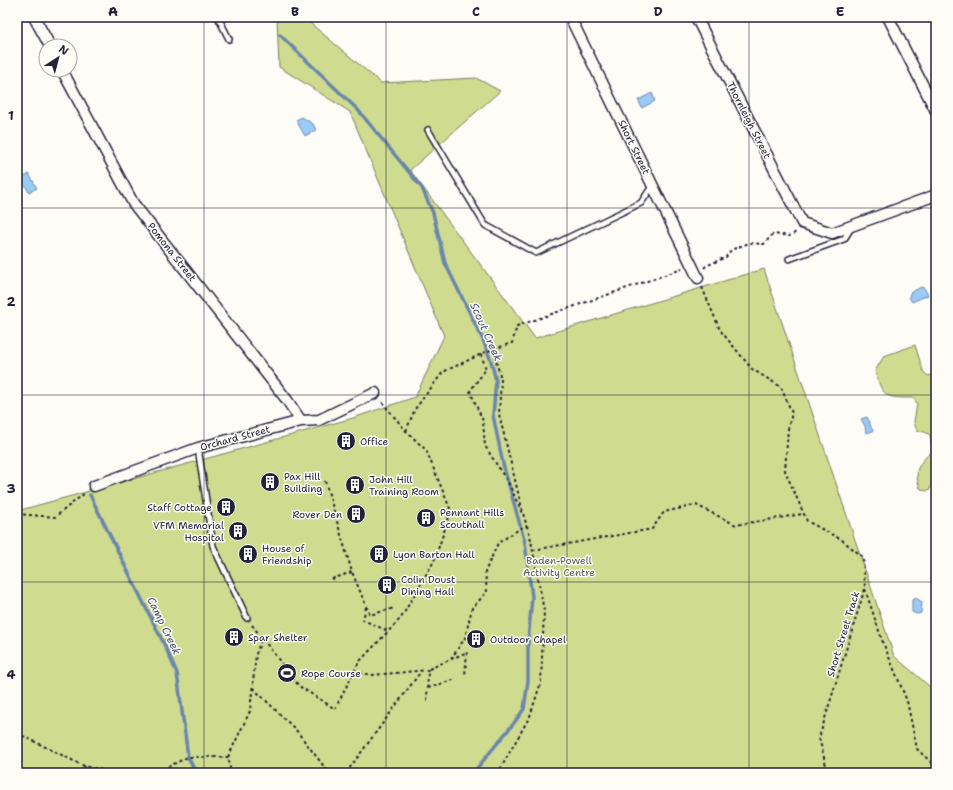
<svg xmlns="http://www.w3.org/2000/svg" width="953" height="790" viewBox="0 0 953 790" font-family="'Shantell Sans',sans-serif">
<rect width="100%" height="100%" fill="#fdfcf7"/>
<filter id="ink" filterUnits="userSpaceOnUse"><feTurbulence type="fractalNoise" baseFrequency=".025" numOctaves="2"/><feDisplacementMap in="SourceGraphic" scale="8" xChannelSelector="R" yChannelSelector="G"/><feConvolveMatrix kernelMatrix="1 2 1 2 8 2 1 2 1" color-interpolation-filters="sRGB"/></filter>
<g filter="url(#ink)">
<path fill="#cfdb8e" stroke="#787e64" d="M277 17H303L381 83 476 78 500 91 410 170 535 338 764 269 894 656 936 692V773H17V511L353 418 415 397 444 336 350 112 279 67Z
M915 345 923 371 928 376 936 374V472L930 489 926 491 920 488C913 469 919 464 932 451L930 435 925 432 917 431 914 422 917 404 914 398C887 398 883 399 875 371L884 356Z"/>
<path fill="#9ccaf7" stroke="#6b87ac" d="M652 93 655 101 642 108 638 100Z
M302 117 313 124 316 130 305 136 296 120Z
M29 174 37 188 29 192 21 179Z
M921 287 924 288 928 295 912 302 909 297 910 293Z
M867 417C870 422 870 426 873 431L866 433 865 426 861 419Z
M916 598 922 602 921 613 917 614 912 612V600Z"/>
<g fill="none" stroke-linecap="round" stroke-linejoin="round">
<path stroke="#6b87ac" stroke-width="3.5" d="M280 35 358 110 422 188 433 213 445 263 483 340 491 361 496 381 493 415 503 464 525 543 532 597 528 641V681L524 709 514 723 473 773
M90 495 164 644 177 673 188 757 196 773"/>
<defs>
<path id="lane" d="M218 17 229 39
M428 130 485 225 536 253 641 203 653 185
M789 259 844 239 851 228
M198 448 213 546 247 618"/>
<path id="street" d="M34 17 50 46
M570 17 698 278
M696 17 802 223 832 233 936 195
M888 17 936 111
M62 70 133 203 287 400 301 421
M94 486 198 448 301 421 319 420 375 393"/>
</defs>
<use href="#lane" stroke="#22223b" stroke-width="8"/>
<use href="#street" stroke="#22223b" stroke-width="13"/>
<path stroke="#22223b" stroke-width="2" stroke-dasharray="3 3" stroke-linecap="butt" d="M704 268 706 266 726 257 731 250 749 243 764 244 773 234 791 236 797 231
M702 287 720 330 752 369 781 387 792 413 788 429 785 471 807 521 842 540 863 557 865 588 819 738 828 773
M493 350 501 379 499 414 524 517 530 535 544 611 541 682 530 716 498 773
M481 354 486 369 470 391 483 421 485 446 509 484 522 513
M406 431 415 409 443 372 488 351 512 343 517 326 682 269
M325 481 352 572 370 615 394 608
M17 514 55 517 85 493
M533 550 652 529 664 512 696 505 736 525 803 514
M332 579 352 572
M865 589 882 640 907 701 917 749 936 767
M366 607 363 620 388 631
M252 625 299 686 335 709 359 662 401 618 434 561 451 511 426 450 406 431 381 401
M451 659 465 638 472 608 487 592 485 572 498 543 521 528 527 526
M429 669 467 652 465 675
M354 672 373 675 428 670 427 701
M253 688 296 730 329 773
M428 688 456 679
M17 733 84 766 117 773
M228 757 250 711 256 654 262 637
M84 766 88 773
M139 773 157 772 188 757H228L231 773
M346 773 422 670"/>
<use href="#lane" stroke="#fdfcf7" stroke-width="5"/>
<use href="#street" stroke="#fdfcf7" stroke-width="10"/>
</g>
</g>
<path fill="none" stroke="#22223b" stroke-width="1" stroke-opacity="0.55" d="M204 17V773M386 17V773M567 17V773M749 17V773M17 208H936M17 395H936M17 582H936"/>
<defs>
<symbol id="building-disc" viewBox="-11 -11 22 22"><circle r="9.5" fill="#22223b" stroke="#fdfcf7"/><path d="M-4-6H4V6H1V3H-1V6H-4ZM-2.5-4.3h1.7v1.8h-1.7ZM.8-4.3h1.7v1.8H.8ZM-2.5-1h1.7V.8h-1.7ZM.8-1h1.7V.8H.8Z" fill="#fff"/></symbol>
<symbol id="stadium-disc" viewBox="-11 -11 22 22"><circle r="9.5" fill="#22223b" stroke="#fdfcf7"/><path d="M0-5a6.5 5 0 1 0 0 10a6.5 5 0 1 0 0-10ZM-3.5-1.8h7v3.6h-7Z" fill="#fff"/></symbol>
</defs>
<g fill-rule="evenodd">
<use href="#building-disc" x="335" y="430" width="22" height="22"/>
<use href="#building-disc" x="259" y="471" width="22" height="22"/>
<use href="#building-disc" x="344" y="474" width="22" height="22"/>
<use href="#building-disc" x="215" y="496" width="22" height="22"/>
<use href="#building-disc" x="345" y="503" width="22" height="22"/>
<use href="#building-disc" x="415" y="507" width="22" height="22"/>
<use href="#building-disc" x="227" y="520" width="22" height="22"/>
<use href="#building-disc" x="237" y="543" width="22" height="22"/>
<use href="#building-disc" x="368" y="543" width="22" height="22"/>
<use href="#building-disc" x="376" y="574" width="22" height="22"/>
<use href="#building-disc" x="223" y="626" width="22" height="22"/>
<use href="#building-disc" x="465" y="628" width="22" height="22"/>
<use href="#stadium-disc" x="276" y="662" width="22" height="22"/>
</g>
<g text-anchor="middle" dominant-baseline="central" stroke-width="3" stroke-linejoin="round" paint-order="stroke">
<g font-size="10" fill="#22223b" stroke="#fdfcf7">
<text transform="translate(749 120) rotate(63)">Thornleigh Street</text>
<text transform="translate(634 147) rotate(64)">Short Street</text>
<text transform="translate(172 252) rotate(52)">Pomona Street</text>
<text transform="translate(235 438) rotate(-15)">Orchard Street</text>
<text transform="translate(843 634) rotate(-73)">Short Street Track</text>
</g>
<g font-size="10" fill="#22223b" stroke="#fdfcf7" text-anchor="start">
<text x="360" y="441">Office</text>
<text x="284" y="476">Pax Hill<tspan x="284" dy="12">Building</tspan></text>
<text x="369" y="479">John Hill<tspan x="369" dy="12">Training Room</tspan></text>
<text x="212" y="507" text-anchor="end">Staff Cottage</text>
<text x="440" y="512">Pennant Hills<tspan x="440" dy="12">Scouthall</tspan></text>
<text x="342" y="514" text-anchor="end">Rover Den</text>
<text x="224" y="525" text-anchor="end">VFM Memorial<tspan x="224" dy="12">Hospital</tspan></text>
<text x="262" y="548">House of<tspan x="262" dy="12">Friendship</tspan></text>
<text x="393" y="554">Lyon Barton Hall</text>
<text x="401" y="579">Colin Doust<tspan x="401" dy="12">Dining Hall</tspan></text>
<text x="248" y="637">Spar Shelter</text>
<text x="490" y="639">Outdoor Chapel</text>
<text x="301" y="673">Rope Course</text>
</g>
<g font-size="10" fill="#565a54" stroke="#fdfcf7">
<text x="559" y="560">Baden-Powell<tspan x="559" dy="12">Activity Centre</tspan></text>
</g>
<g font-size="11" font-style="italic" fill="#475473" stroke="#fdfcf7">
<text transform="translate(486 332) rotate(66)">Scout Creek</text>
<text transform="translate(164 626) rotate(64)">Camp Creek</text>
</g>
</g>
<rect width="953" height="790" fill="none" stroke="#fdfcf7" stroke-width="44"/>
<g transform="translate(58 58) rotate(36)"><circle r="19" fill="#fdfcf7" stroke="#a5a5ac"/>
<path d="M0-3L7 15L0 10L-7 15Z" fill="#22223b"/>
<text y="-6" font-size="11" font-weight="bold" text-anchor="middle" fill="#22223b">N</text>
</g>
<rect x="22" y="22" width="909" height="746" fill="none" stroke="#22223b" stroke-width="1.5"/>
<g font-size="13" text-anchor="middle" font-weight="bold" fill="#22223b">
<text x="113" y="16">A</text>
<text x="295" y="16">B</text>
<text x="476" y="16">C</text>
<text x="658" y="16">D</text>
<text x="840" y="16">E</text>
<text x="11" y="120">1</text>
<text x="11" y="306">2</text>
<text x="11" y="493">3</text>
<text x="11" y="679">4</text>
</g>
</svg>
